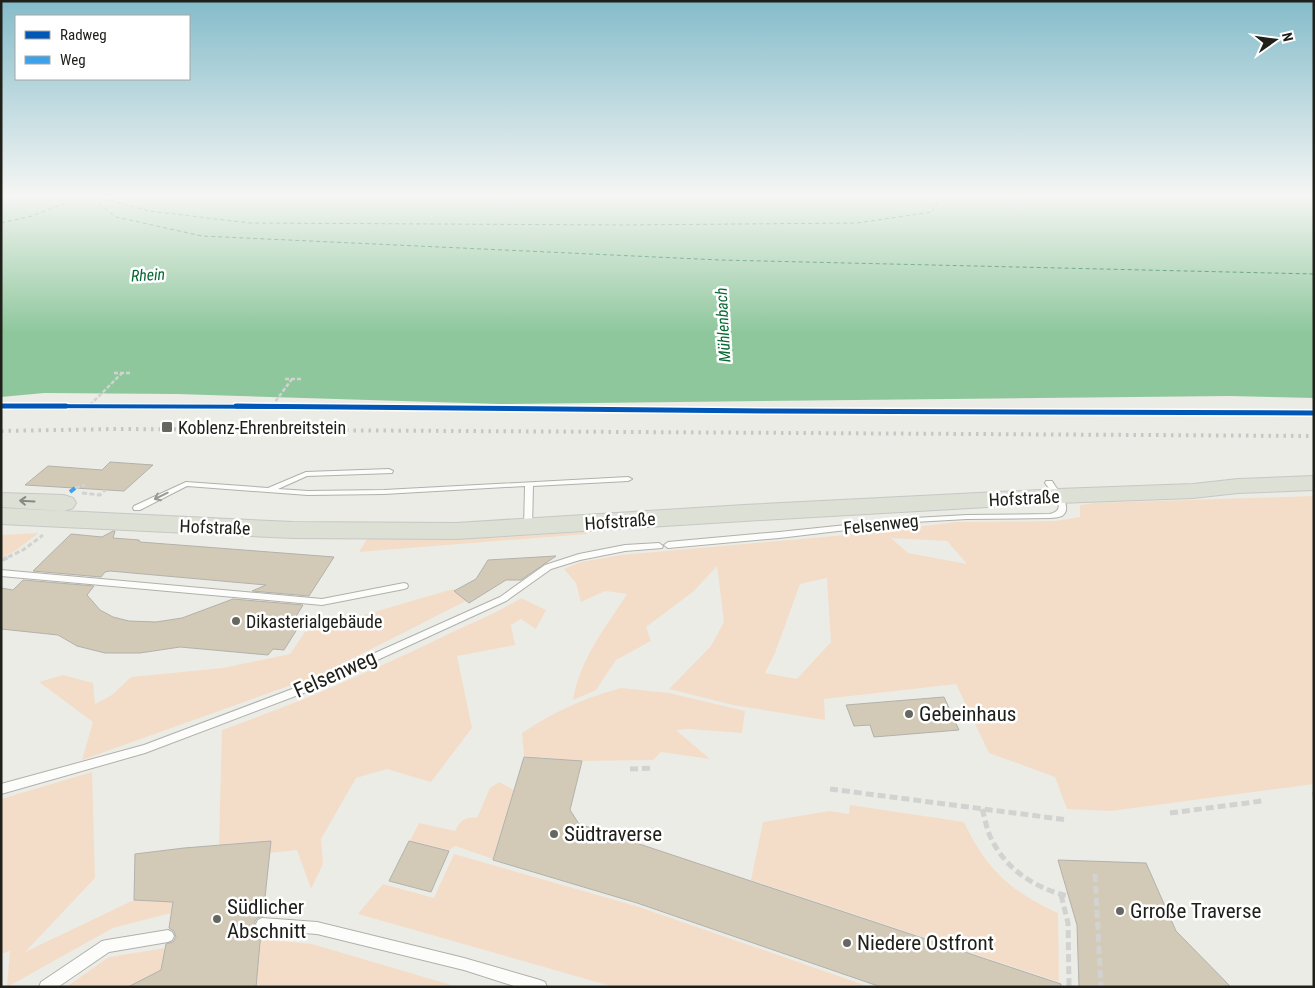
<svg xmlns="http://www.w3.org/2000/svg" width="1315" height="988" viewBox="0 0 1315 988" font-family="'Roboto Condensed',sans-serif">
<rect width="100%" height="100%" fill="#ecece6"/>
<path fill="#f3ddc9" fill-rule="evenodd" d="M1314 496V784L1111 811 1067 809 1055 777 989 753 956 684 824 699 825 720 733 705 669 689 711 646 724 622 717 566 694 591 646 627 651 641 616 660 596 690 573 700C580 659 605 628 627 594L605 591 581 602 576 583 564 569 581 562 621 555 857 534 957 522 1055 521 1080 517V505L1095 503ZM891 538 947 541 967 564 908 553ZM827 578 831 642 797 679 765 673 775 653 800 584Z
M587 532V534L359 552 367 539 488 538Z
M39 533 15 551 1 558V535Z
M453 589 466 601 322 674 82 760 93 722 39 682 63 675 93 683 95 704 112 695 131 677 223 668 290 654 305 632Z
M521 598 546 610 536 629 521 619 511 625 515 645 457 656 472 728 431 782 387 769 356 778 321 839 323 864 311 889 297 850 270 853V841L219 845 222 730C298 703 370 672 442 637 469 624 496 614 521 598Z
M621 688 669 693 745 711 742 733 688 729 676 730 710 759 661 752 653 760 582 761 524 756 522 733C553 712 584 698 621 688Z
M92 772 95 878 25 952 134 900 174 902 171 913 113 928 7 987 10 951 1 954V799Z
M499 782 514 790 493 859 455 846 449 850 410 841 419 823 455 831C460 821 465 816 477 818L490 788Z
M850 805 964 822C986 869 1011 892 1058 913L1059 982 751 880 763 822 829 811 849 814Z
M454 854 636 906 870 987H614L358 914 383 884 434 898Z
M261 939 312 944 458 987H256Z
M165 948 161 970 128 987H66L109 957Z"/>
<path fill="#8ec79c" d="M1 195H1314V398L1229 396 500 404 177 394 44 393 1 397Z"/>
<g fill="none" stroke-linecap="round" stroke-linejoin="round">
<path stroke="#066833" stroke-width="1" stroke-dasharray="4 3" stroke-linecap="butt" d="M88 195 116 217 202 236 720 260 1314 274
M90 195 149 211 250 223 623 225 857 223 932 212 941 195
M1 223 32 216 87 195"/>
</g>
<path fill="#d2cab7" stroke="#b2b1ac" d="M110 462 153 465 124 491 25 485 48 466 102 470Z
M113 531H115L113 538 139 540 140 542 334 557 309 596 252 591 266 585 110 571 105 572 101 577 33 571 71 534 102 537Z
M556 556 521 580H506L469 603 454 591 476 579 488 560Z
M23 580 94 586 87 595 100 610 113 617 129 621 156 622 182 618 233 599 303 605 295 618H304L284 650 273 649 268 655 180 647 140 653H105L77 646 58 635 1 629V588L13 590Z
M944 697 959 730 874 737 870 725 854 726 846 705Z
M524 757 582 761 570 810 579 824 1061 984V987H881L637 903 493 860Z
M271 841 263 916 257 918 254 923 256 929 261 932 256 987H128L161 970 166 944 173 942 176 937 174 931 169 928 173 902 134 900 135 854 184 848Z
M409 841 449 851 431 892 389 881Z
M1058 860 1146 863 1176 931 1231 987H1079L1077 925Z"/>
<g fill="none" stroke-linecap="round" stroke-linejoin="round">
<defs>
<path id="lane" d="M389 469 393 471 392 473 307 476 278 489 308 491 384 490 628 477 632 479 628 481 533 486 532 528 528 531 524 528 525 486 384 494 308 495 187 486 140 510H134L133 508 134 506 186 482 268 488 306 472Z
M1046 481H1052C1057 490 1074 507 1062 516 1059 517 1053 518 1050 518L967 519 914 522 779 538 668 548 664 545 668 542 779 532 914 518 967 515 1050 514C1069 509 1052 493 1045 483Z
M659 543 663 546 662 548 625 551 580 560 551 569 506 601 314 689 145 753 1 794V784L144 745 308 683 500 597 545 565 579 554 625 545Z
M1 570 322 599 404 583 407 584 408 586 407 588 404 589 322 605 1 576Z
M262 918 317 922 464 958 540 980 545 982 547 987H517L464 970 317 934 262 930 258 928 256 924 258 920Z
M168 930 172 932 174 936 172 940 168 942 109 952 58 987H39L41 982 102 941 107 940Z"/>
<path id="primary" d="M1314 476V490L1238 493 1193 498 1058 503 744 521 456 539 293 538 1 524V508L293 522 456 523 744 505 1058 489 1193 484 1238 479Z
M1 493 64 495 73 498 76 503 73 508 64 511 1 507Z"/>
</defs>
<use href="#lane" stroke="#b1b0ab" stroke-width="2"/>
<use href="#primary" stroke="#c7c7c4" stroke-width="2"/>
<path stroke="#d2d2d1" stroke-width="2.5" stroke-dasharray="4 2" stroke-linecap="butt" d="M114 373H131
M285 379H302
M90 405 122 373
M272 406 292 379"/>
<path stroke="#d2d2d1" stroke-width="3" stroke-dasharray="5 2.5" stroke-linecap="butt" d="M75 488 85 485
M82 493 100 495 105 490
M8 557 23 550 43 535"/>
<path stroke="#d2d2d1" stroke-width="4" stroke-dasharray="6 3" stroke-linecap="butt" d="M2 560 11 556"/>
<path stroke="#d2d2d1" stroke-width="5" stroke-dasharray="8 4" stroke-linecap="butt" d="M630 769 653 768
M830 789 1068 820
M1312 794H1314
M982 809C985 818 986 827 990 836 1004 868 1034 888 1068 896
M1170 813 1262 801
M1095 874 1101 987
M1061 895 1068 923 1069 986"/>
<use href="#lane" fill="#fcfcfb" fill-rule="evenodd"/>
<use href="#primary" fill="#dde0d5" fill-rule="evenodd"/>
<path stroke="#c7c7c5" stroke-width="4" stroke-dasharray="2.5 5" stroke-linecap="butt" d="M1 431 115 429 1314 436"/>
<path stroke="#3da2ea" stroke-width="4" stroke-dasharray="8 4" stroke-linecap="butt" d="M70 492 75 488"/>
<defs>
<path id="cycleway-far1" d="M1 406 360 407"/>
<path id="cycleway" d="M1 406H66
M236 406 768 411 1314 413"/>
</defs>
<use href="#cycleway-far1" stroke="#fff" stroke-width="6"/>
<use href="#cycleway" stroke="#fff" stroke-width="8"/>
<use href="#cycleway-far1" stroke="#0057b8" stroke-width="4"/>
<use href="#cycleway" stroke="#0057b8" stroke-width="5"/>
</g>
<defs><path id="oneway-shaft" d="M-6 0H5M1.5-3L5.5 0L1.5 3" fill="none" stroke-width="1.6" stroke-linecap="round" stroke-linejoin="round" transform="scale(1.25)"/></defs>
<use stroke="#999996" href="#oneway-shaft" transform="translate(161 496) rotate(154)"/>
<use stroke="#888a81" href="#oneway-shaft" transform="translate(27 501) rotate(-177)"/>
<linearGradient id="sky" x2="0" y2="1"><stop stop-color="#84bcca"/><stop offset="0.59" stop-color="#f6f6f4"/><stop offset="1" stop-color="#f6f6f4" stop-opacity="0"/></linearGradient>
<rect width="1315" height="333" fill="url(#sky)"/>
<g fill="#676762" stroke="#fff" stroke-width="2">
<rect x="161" y="421" width="12" height="12" rx="2.5"/>
<circle cx="236" cy="621" r="5"/>
<circle cx="909" cy="714" r="5"/>
<circle cx="554" cy="834" r="5"/>
<circle cx="1120" cy="911" r="5"/>
<circle cx="217" cy="919" r="5"/>
<circle cx="847" cy="943" r="5"/>
</g>
<g text-anchor="middle" dominant-baseline="central" stroke-width="5" stroke-linejoin="round" paint-order="stroke">
<g font-size="16" font-style="italic" fill="#066833" stroke="#fff">
<text transform="translate(148 275) rotate(-3)">Rhein</text>
<text transform="translate(723 325) rotate(-93)">Mühlenbach</text>
</g>
<g font-size="18" fill="#20201b" stroke="#fff" text-anchor="start">
<text x="178" y="427">Koblenz-Ehrenbreitstein</text>
<text x="246" y="621">Dikasterialgebäude</text>
</g>
<g font-size="18" fill="#20201b" stroke="#fff">
<text transform="translate(1024 498) rotate(-3)">Hofstraße</text>
<text transform="translate(620 521) rotate(-4)">Hofstraße</text>
<text transform="translate(881 524) rotate(-6)">Felsenweg</text>
<text transform="translate(215 527) rotate(2)">Hofstraße</text>
</g>
<g font-size="21" fill="#20201b" stroke="#fff">
<text transform="translate(335 674) rotate(-24)">Felsenweg</text>
</g>
<g font-size="21" fill="#20201b" stroke="#fff" text-anchor="start">
<text x="919" y="714">Gebeinhaus</text>
<text x="564" y="834">Südtraverse</text>
<text x="227" y="907">Südlicher<tspan x="227" dy="24">Abschnitt</tspan></text>
<text x="1130" y="911">Grroße Traverse</text>
<text x="857" y="943">Niedere Ostfront</text>
</g>
</g>
<rect width="1315" height="988" fill="none" stroke="#20201b" stroke-width="5"/>
<rect x="15" y="15" width="175" height="65" fill="#ffffff" stroke="#a6a6a4"/>
<rect x="25" y="31" width="25" height="8" fill="#0057b8" stroke="#a6a6a4"/>
<text x="60" y="40" font-size="15" fill="#20201b">Radweg</text>
<rect x="25" y="56" width="25" height="8" fill="#3da2ea" stroke="#a6a6a4"/>
<text x="60" y="65" font-size="15" fill="#20201b">Weg</text>
<g transform="translate(1275 40) rotate(76)" stroke="#ffffff" stroke-width="4" paint-order="stroke">
<path d="M0-4L9 19L0 12L-9 19Z" fill="#20201b"/>
<text y="-8" font-size="14" font-weight="bold" text-anchor="middle" fill="#20201b">N</text>
</g>
</svg>
